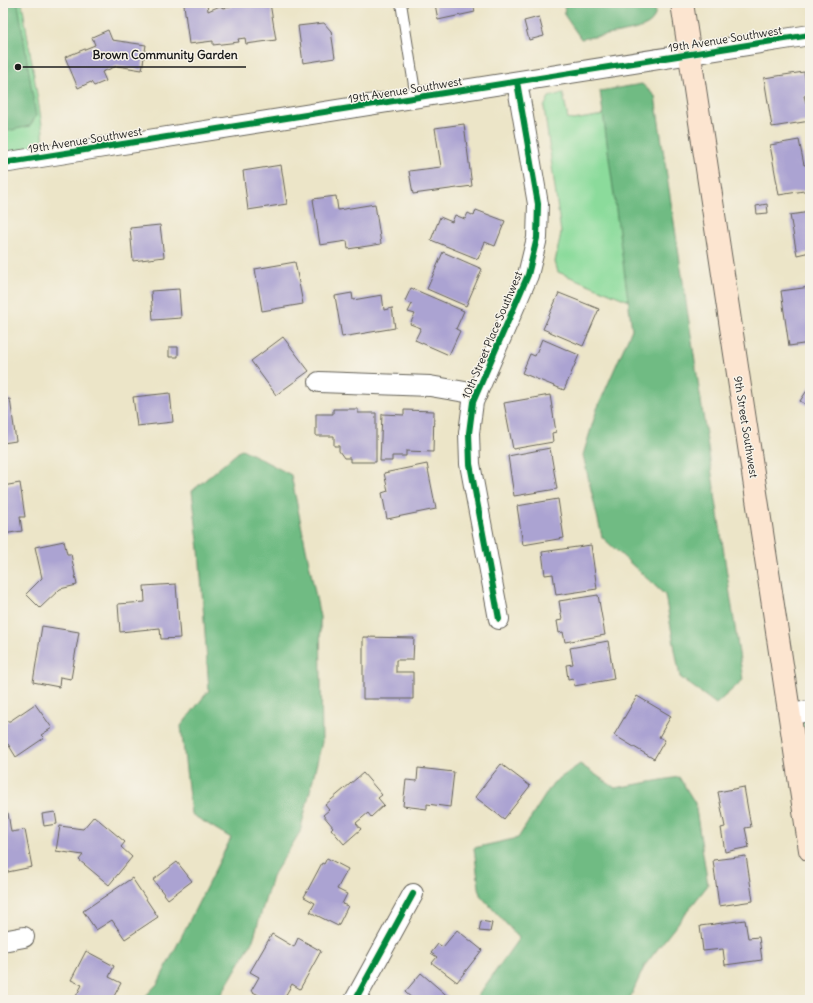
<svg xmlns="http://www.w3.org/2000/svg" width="813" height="1003" viewBox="0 0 813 1003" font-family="Delius,sans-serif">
<rect width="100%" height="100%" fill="#f7f3e8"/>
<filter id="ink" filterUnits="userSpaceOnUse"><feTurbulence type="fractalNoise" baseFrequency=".025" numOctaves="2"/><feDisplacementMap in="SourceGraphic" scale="8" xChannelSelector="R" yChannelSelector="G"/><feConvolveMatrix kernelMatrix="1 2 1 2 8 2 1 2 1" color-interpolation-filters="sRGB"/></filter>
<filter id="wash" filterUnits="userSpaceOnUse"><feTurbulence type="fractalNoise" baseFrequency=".012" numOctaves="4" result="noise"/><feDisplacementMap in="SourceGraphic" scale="16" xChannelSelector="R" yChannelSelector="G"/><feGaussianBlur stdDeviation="0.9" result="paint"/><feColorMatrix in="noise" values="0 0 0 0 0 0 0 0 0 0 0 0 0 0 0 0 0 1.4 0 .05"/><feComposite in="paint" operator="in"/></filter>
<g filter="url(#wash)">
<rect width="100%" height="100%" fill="#ece5c8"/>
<path fill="#8bdb9b" stroke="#547c5c" d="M3 3H22L43 131 44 156 3 163Z
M563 93 568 119 573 120 604 115 629 301 558 272 555 262 561 233 544 107 549 97Z
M810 711V850L790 714Z"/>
<path fill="#70bb83" stroke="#466c50" d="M3 3H18L36 116 30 126 3 132Z
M564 3H655C656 10 656 15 652 21 645 32 595 36 581 39L565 16Z
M642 84 655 96 743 680 716 704 680 677 665 595 602 537 583 455 597 409 632 329 600 91Z
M242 449 291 475 320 617 322 742 300 832 272 877 253 940 218 1000H142L158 983 231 838 191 814 181 726 209 690 199 549 192 491Z
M580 764 615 788 679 777 695 803 708 885 645 965 629 1000H475L519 938 480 895 474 848 518 838 553 783Z"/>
<g id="blocks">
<path fill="#aba3d2" d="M195 3H207L208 11 220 6 223 8 231 7V3H249V5L270 3 276 40 246 44 245 38 238 39 239 42 213 45V41L189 44 184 5Z
M428 3H473L475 12 438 20 435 4 428 5Z
M539 17 544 36 529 40 524 21Z
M324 23 331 31 335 58 303 63 298 26Z
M108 30 112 40 146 45 142 70 117 66 102 72 106 81 94 86 91 82 78 88 65 57 95 45 92 37Z
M804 72 808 95 804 96 806 103 809 102 810 121 772 127 764 78Z
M464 124 472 186 413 194 409 171 441 167 435 128Z
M799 140 804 165 810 164V190L779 195 770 145Z
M281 165 287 204 248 210 243 171Z
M336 196 338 210 375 204 381 244 348 249 347 241 320 245 313 199Z
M767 204 768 213 757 214 756 206Z
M476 210 505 221 495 246 485 242 478 259 431 240 440 217 452 222 455 215 465 219 468 213 474 216Z
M810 212V252L797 255 790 215Z
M160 225 164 257 133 261 130 228Z
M443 252 482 269 466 306 427 289Z
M295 262 303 304 262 311 255 269Z
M810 287V343L789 346 781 291Z
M411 288 464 311 456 329 460 331 449 355 415 340 421 328 410 324 415 314 408 312 412 304 405 301Z
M179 289 181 318 153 320 151 291Z
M352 293 353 300 382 295 384 310 392 308 395 328 342 337 335 296Z
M559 293 599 309 583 346 543 329Z
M283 337 309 371 276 395 251 361Z
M542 339 579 355 564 390 522 373 530 354 535 356Z
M169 347H178V357H169Z
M810 386V407L800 401Z
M170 393 173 422 137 426 133 397Z
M550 395 556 432 552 433 553 442 513 449 504 403Z
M10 399 16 441 3 443V400Z
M333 409H358V413H376V462H350V458H344L339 451V446H334V436H316V414H333Z
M404 410 434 411 433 452 406 451V456H392V461H380L382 414 404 415Z
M550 448 557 489 514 496 508 456Z
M427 464 436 509 387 519 382 493 388 491 384 473Z
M20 483 25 517H20L22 531 3 534V486Z
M558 499 564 538 523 545 517 506Z
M64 541 67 554H71L77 585 60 589 40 608 26 594 42 578 35 547Z
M591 545 597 589 556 595 553 574 545 575 542 552Z
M176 584 180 638 161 639 160 628 120 632 118 604 145 602 144 586Z
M598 595 605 635 565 642 563 632 559 633 557 621 562 620 559 601Z
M42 626 79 632 71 679 60 677 59 687 33 682Z
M363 637 414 638 413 660H396V672H413V699H363Z
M608 641 614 679 574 686 573 678 568 679 566 665 573 664 570 648Z
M637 696 671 716 659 737 665 740 654 759 614 735Z
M35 704 52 728 41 735 44 738 16 757 8 744 3 745V721H10Z
M501 764 530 786 504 819 475 797Z
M418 768 454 772 450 807 427 804V809L403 806 406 780 417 781Z
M363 773 382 795 378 798 384 805 371 817 368 813 356 823 361 829 344 844 331 829 333 827 323 815 329 810 325 805Z
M744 787 751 827 745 828 749 847 725 852 721 828 725 827 718 792Z
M55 812 57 824 44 826 42 814Z
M8 813 11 832 25 830 32 867 3 873V814Z
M94 816 125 842 121 847 132 857 109 885 79 860 83 855 56 851 60 826 83 829Z
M746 856 753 901 719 906 713 860Z
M327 858 348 869 337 889 347 894 342 904 348 906 338 926 310 912 315 903 304 897 322 863 324 864Z
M177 862 192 881 168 899 153 880Z
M132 878 158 917 125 939 112 920 96 930 83 911Z
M745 920 748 938 759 937 762 960 725 965 723 949 703 951 700 926Z
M481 921 492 923 490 932 479 931Z
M457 930 482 950 457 982 432 963 437 957 431 953 438 944 443 947Z
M272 934 294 947 298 938 321 951 300 989 292 984 283 1000H268L251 991 259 977 250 972Z
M86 951 114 966 109 977 121 983 112 1000H74L82 985 71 980Z
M421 973 452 1000H414L405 992Z"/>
</g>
</g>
<g filter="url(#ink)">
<use href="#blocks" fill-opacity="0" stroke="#656258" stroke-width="1"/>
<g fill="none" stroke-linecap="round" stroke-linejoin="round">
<defs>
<path id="lane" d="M401 3 416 98"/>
<path id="street" d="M3 163 810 35
M319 382 430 386 477 394
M499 619 470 464 469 433 473 402 528 275 537 238 538 204 517 82
M790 714 810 711
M3 941 24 937
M355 1000 413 894"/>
<path id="secondary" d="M682 3 810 850"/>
</defs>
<use href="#lane" stroke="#656258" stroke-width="12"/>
<use href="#street" stroke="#656258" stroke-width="22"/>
<use href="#secondary" stroke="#656258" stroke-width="24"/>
<use href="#lane" stroke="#fff" stroke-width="10"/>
<use href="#street" stroke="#fff" stroke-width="20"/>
<use href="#secondary" stroke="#fce5d0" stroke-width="22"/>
<defs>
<path id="cycleway" d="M3 163 810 35
M499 619 470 464 469 433 473 402 528 275 537 238 538 204 517 82
M355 1000 413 894"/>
</defs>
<use href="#cycleway" stroke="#f7f3e8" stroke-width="8"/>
<use href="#cycleway" stroke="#00873e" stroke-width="6"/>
</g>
</g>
<g text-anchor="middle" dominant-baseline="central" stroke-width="3" stroke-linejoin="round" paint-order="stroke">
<g font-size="11" fill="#1c1c1c" stroke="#f7f3e8">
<text transform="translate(725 39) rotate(-9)">19th Avenue Southwest</text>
<text transform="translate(405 90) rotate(-9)">19th Avenue Southwest</text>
<text transform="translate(85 140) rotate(-9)">19th Avenue Southwest</text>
<text transform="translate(492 335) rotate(-67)">10th Street Place Southwest</text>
<text transform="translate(746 427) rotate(81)">9th Street Southwest</text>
</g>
</g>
<path fill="none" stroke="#1c1c1c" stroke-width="1.5" d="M18 67L85 67H246"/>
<circle fill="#1c1c1c" stroke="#f7f3e8" stroke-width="1.5" cx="18" cy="67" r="4"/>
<g font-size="12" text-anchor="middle" font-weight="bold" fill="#1c1c1c" stroke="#f7f3e8" stroke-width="3" stroke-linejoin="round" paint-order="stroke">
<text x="165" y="59">Brown Community Garden</text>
</g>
<rect width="813" height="1003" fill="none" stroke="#f7f3e8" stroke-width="16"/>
</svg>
